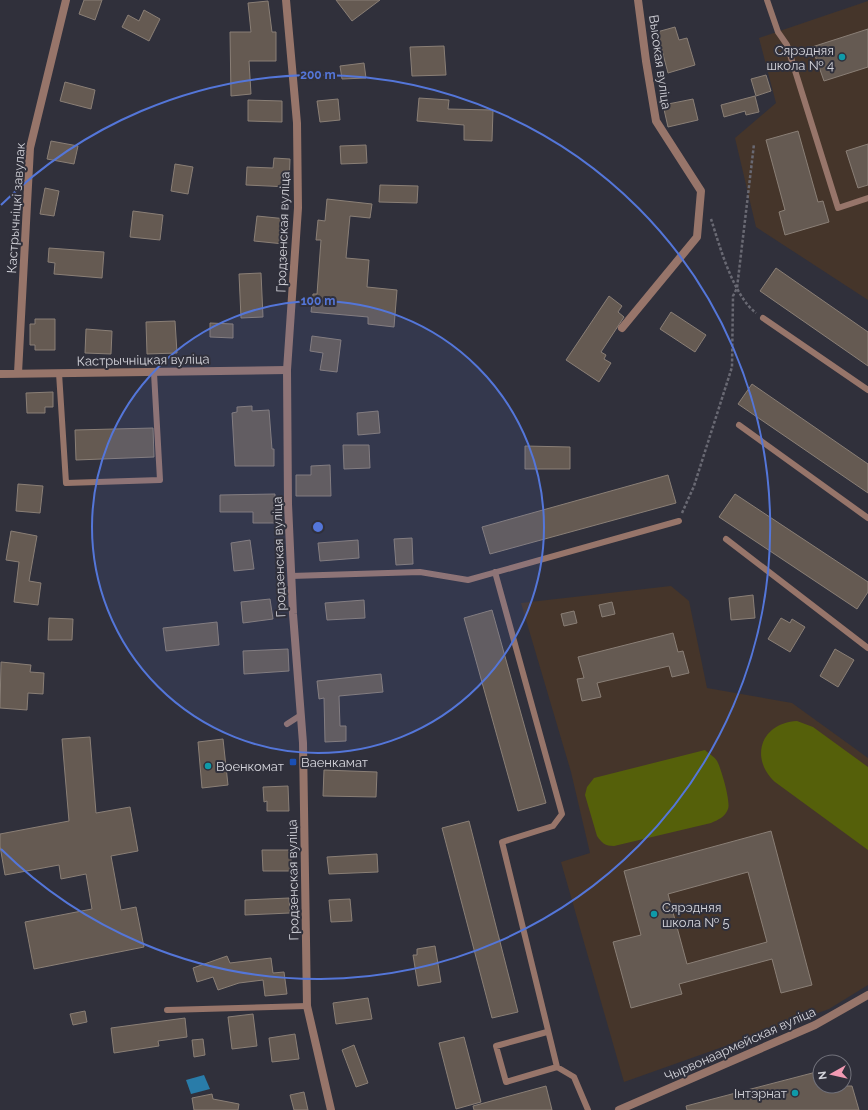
<svg xmlns="http://www.w3.org/2000/svg" width="868" height="1110" viewBox="0 0 868 1110" font-family="Raleway,sans-serif">
<rect width="100%" height="100%" fill="#30303b"/>
<path fill="#45352a" d="M868 1V300L756 227 735 138 776 103 759 38Z
M671 586 689 601 707 688 792 703 868 758V985L829 1009 624 1082 561 862 590 853 571 772 521 603Z"/>
<path fill="#55600a" d="M797 721 813 727 868 767V850L775 782C749 758 761 723 797 721Z
M705 750C709 754 714 756 717 761 721 768 731 802 728 809 725 817 718 820 711 823L614 846C605 846 602 843 597 836L585 795 587 787 594 778Z"/>
<path fill="#297ca9" d="M204 1075 210 1089 191 1094 186 1080Z"/>
<path fill="#655a52" stroke="#8a7f76" fill-rule="evenodd" d="M84 0H102L95 20 79 14Z
M336 0H380L352 21Z
M268 1 272 32H276V61H249L251 94 231 96 230 32H251L248 3Z
M144 10 160 19 149 41 122 27 128 15 139 21Z
M675 27 679 40 687 38 695 65 668 73 657 32Z
M868 29V67L824 81 812 47Z
M444 46 446 75 412 76 410 47Z
M364 63 366 78 342 79 340 66Z
M766 75 771 91 756 96 751 79Z
M65 82 95 90 91 109 60 101Z
M755 96 759 112 746 115 745 111 724 117 721 105Z
M419 98 449 100 448 109 493 110 492 141 464 140V125L417 121Z
M338 99 340 120 320 122 317 101Z
M693 99 698 120 668 127 663 105Z
M248 100 282 101V122L248 121Z
M798 131 818 202 823 201 829 222 785 235 779 212 785 210 766 140Z
M51 141 78 146 74 164 47 159Z
M868 144V185L858 188 846 151Z
M366 145 367 163 341 164 340 146Z
M274 158 290 159 289 187 246 185 247 167 273 168Z
M175 164 193 167 188 194 171 191Z
M380 185 418 186 417 203 379 202Z
M45 188 59 191 54 216 40 214Z
M327 199 372 204 370 218 350 216 346 258 369 260 367 287 397 290 394 327 368 324V317L311 312 313 294H317L321 240H316L318 220 325 221Z
M133 211 163 215 160 240 130 237Z
M257 216 287 219 284 244 254 241Z
M49 248 104 252 102 278 54 274 55 263 48 262Z
M776 268 868 332V366L760 291Z
M261 273 263 317 241 318 239 274Z
M609 296 622 306 618 312 624 317 601 352 606 355 604 359 611 363 599 382 566 360Z
M671 312 706 335 695 352 660 329Z
M35 319H55V350H35V345H30V324H35Z
M175 321 177 353 147 354 146 322Z
M210 323 233 324V338L210 337Z
M86 329 112 331 111 354 85 353Z
M312 336 341 340 337 372 320 370 323 353 310 351Z
M752 384 868 464V493L738 404Z
M53 392V407H45V413H27L26 393Z
M252 406V411L269 410 272 449H274V466H235L232 413 237 412V407Z
M378 411 380 433 358 435 357 413Z
M153 428 154 457 76 460 75 430Z
M343 445H369L370 468 344 469Z
M525 446 570 447V469H525Z
M330 465 331 496H296V475H311V466Z
M668 475 676 503 490 554 482 527Z
M18 484 43 486 40 513 16 511Z
M275 494V523H253V512H220V495Z
M735 494 868 582V592L857 609 719 517Z
M11 531 37 536 29 581 41 583 38 605 14 602 19 562 6 560Z
M412 538 413 564 396 565 394 539Z
M250 540 254 569 234 571 231 543Z
M358 540 359 558 320 561 318 543Z
M753 595 755 618 731 620 729 598Z
M270 599 273 619 243 623 241 602Z
M364 600 365 618 327 620 325 603Z
M612 602 615 614 602 617 599 605Z
M492 610 546 803 518 811 464 618Z
M574 611 577 623 564 626 561 614Z
M49 618 73 619 72 640H48Z
M781 618 790 623 792 619 805 627 790 652 768 639Z
M217 622 219 645 166 651 163 628Z
M673 633 678 652 683 651 689 673 672 677 669 666 597 683 601 697 582 701 577 679 584 678 578 657Z
M288 649 289 671 244 674 243 651Z
M835 649 854 660 838 687 820 676Z
M1 662 31 665 30 672 44 673 43 694 28 693 27 710 0 708Z
M381 674 383 692 339 696 340 726H346V741L325 742 324 698 319 699 317 681Z
M90 737 96 813 130 807 138 851 111 856 121 910 136 907 144 947 34 969 25 922 92 909 86 874 61 879 59 865 5 875 0 846V834L69 821 62 739Z
M223 739 228 785 202 788 198 742Z
M324 770 377 772 376 797 323 796Z
M288 786 289 811H267V801L264 802 263 787Z
M469 821 518 1012 492 1018 442 828Z
M771 831 812 985 781 993 772 959 679 984 682 994 631 1008 613 942 641 935 624 871ZM748 872 767 942 687 964 668 894Z
M262 850H291V871H263Z
M377 854 378 872 329 874 327 857Z
M289 898 290 913 245 915V900Z
M350 899 352 921 331 922 329 900Z
M435 946 441 982 418 986 413 955H417V949Z
M227 956 230 963 271 958 273 973 284 972 287 994 265 996 263 980 239 983 218 990 213 977 197 982 193 968Z
M368 998 372 1019 336 1024 333 1003Z
M85 1011 87 1022 73 1025 70 1014Z
M253 1014 257 1046 232 1049 228 1017Z
M185 1018 187 1037 158 1041 159 1046 114 1053 111 1028Z
M295 1034 299 1059 272 1062 269 1038Z
M464 1037 481 1102 456 1109 439 1043Z
M203 1039 205 1055 194 1057 192 1040Z
M354 1045 368 1083 356 1087 342 1050Z
M820 1071V1086H852L859 1110H687L686 1106Z
M546 1086 552 1110H474L473 1106Z
M304 1092 308 1110H294L290 1095Z
M212 1094 213 1099 239 1104 238 1110H194L192 1098Z"/>
<g fill="none" stroke-linecap="round" stroke-linejoin="round">
<path stroke="#696973" stroke-width="2.5" stroke-dasharray="3 2" stroke-linecap="butt" d="M711 219C720 247 733 295 756 313
M682 513 694 486 732 367 733 296 737 288 754 144"/>
<path stroke="#97756a" stroke-width="6" d="M767 0 778 32 787 45 838 208 868 198
M763 318 868 390
M59 373 66 483 160 480 154 373
M739 425 868 518
M726 539 868 648
M495 572 562 814 553 826 502 842 557 1067 574 1077 588 1110
M291 576 420 572 468 580 679 521
M287 724 301 715
M167 1010 307 1006
M547 1032 496 1046 506 1082 557 1067"/>
<path stroke="#97756a" stroke-width="8" d="M622 328 697 237 701 191 656 121 646 61 638 0
M18 373 30 148 66 0
M0 374 287 370
M619 1110 815 1025 868 995"/>
<path stroke="#97756a" stroke-width="8" d="M286 0 297 123 298 208 287 370 288 504 293 614 303 743 307 1006 331 1110"/>
</g>
<circle cx="318" cy="527" r="226" fill="#5476d9" fill-opacity=".12"/>
<g fill="none" stroke="#5476d9" stroke-width="2">
<circle cx="318" cy="527" r="226"/>
<path d="M1 205A452 452 0 1 1 1 849"/>
</g>
<g fill="#0f9aa8" stroke="#30303b" stroke-width="1.5">
<circle cx="842" cy="57" r="4"/>
<circle cx="208" cy="766" r="4"/>
<circle cx="654" cy="914" r="4"/>
<circle cx="795" cy="1093" r="4"/>
</g>
<rect fill="#1a4fb4" stroke="#30303b" stroke-width="1.5" x="289" y="758" width="8" height="8" rx="2"/>
<g text-anchor="middle" dominant-baseline="central" stroke-width="4" stroke-linejoin="round" paint-order="stroke">
<g font-size="13" fill="#d4d4db" stroke="#30303b" text-anchor="start">
<text x="834" y="50" text-anchor="end">Сярэдняя<tspan x="834" dy="15">школа № 4</tspan></text>
<text x="301" y="762">Ваенкамат</text>
<text x="216" y="766">Военкомат</text>
<text x="662" y="907">Сярэдняя<tspan x="662" dy="15">школа № 5</tspan></text>
<text x="787" y="1093" text-anchor="end">Інтэрнат</text>
</g>
<g font-size="13" fill="#d4d4db" stroke="#30303b">
<text transform="translate(660 62) rotate(82)">Высокая вуліца</text>
<text transform="translate(16 208) rotate(-86)">Кастрычніцкі завулак</text>
<text transform="translate(283 232) rotate(-88)">Гродзенская вуліца</text>
<text transform="translate(143 360) rotate(-1)">Кастрычніцкая вуліца</text>
<text transform="translate(279 557) rotate(-92)">Гродзенская вуліца</text>
<text transform="translate(293 880) rotate(-91)">Гродзенская вуліца</text>
<text transform="translate(740 1044) rotate(-24)">Чырвонаармейская вуліца</text>
</g>
</g>
<circle cx="318" cy="527" r="6" fill="#5476d9" stroke="#30303b" stroke-width="2"/>
<g font-size="12" text-anchor="middle" font-weight="bold" fill="#5476d9" stroke="#30303b" stroke-width="4" stroke-linejoin="round" paint-order="stroke">
<text x="318" y="79">200 m</text>
<text x="318" y="305">100 m</text>
</g>
<g transform="translate(832 1074) rotate(262)"><circle r="19" fill="#30303b" stroke="#72727b"/>
<path d="M0-3L7 15L0 10L-7 15Z" fill="#f19ab3"/>
<text y="-6" font-size="11" font-weight="bold" text-anchor="middle" fill="#d4d4db">N</text>
</g>
</svg>
